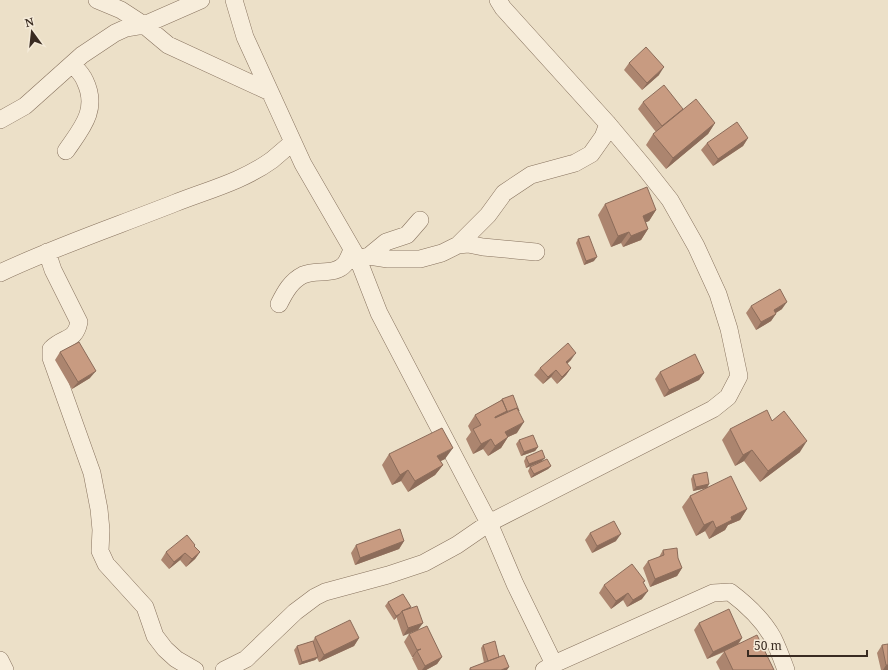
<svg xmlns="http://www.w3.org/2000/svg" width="888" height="670" viewBox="0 0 888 670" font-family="'Noto Serif',serif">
<rect width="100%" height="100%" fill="#ece0c8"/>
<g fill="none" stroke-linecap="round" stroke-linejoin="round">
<defs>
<path id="minor" d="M97 0 121 10 144 25 168 45 270 92
M234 0 245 37 303 164 358 259 379 313 489 523 515 584 554 664
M0 120 25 106 82 55 115 33 126 28 144 25 201 0
M66 151C81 129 99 110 85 81 83 75 77 69 72 64
M458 245 488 215 504 193 531 175 575 163 591 154 603 137 608 124
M47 252 53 270 79 322C75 342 64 336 51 349V358L92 473 99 509 101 530 100 551 106 564 145 607 155 636 165 649 176 659 195 670
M369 256 386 242 407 235 420 220
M358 259 369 256 388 259H420L442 253 458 245 468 244 483 247 536 252
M0 273C57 246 117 226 175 203 208 190 243 181 272 160 279 154 286 148 293 142
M279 304C285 292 291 281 303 275 316 269 335 276 345 264 348 260 350 254 352 250
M0 660 5 670
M224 670 246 659 295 612 315 597 325 592 388 575 424 563 457 545 489 523 713 409 728 397 739 376 729 329 718 294 696 246 670 200 644 167 608 124 503 8 498 0
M544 670 554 664 713 593 730 592C746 604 763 620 773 638 778 648 782 659 786 670"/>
</defs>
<use href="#minor" stroke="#87725e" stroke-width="18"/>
<use href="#minor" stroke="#f7eddb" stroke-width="17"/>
</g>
<path fill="#ac856f" d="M629 63 659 75 642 90 624 70Z
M643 102 683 109 715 123 708 134 666 169 646 145 653 134 656 132 638 109Z
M748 138 743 146 713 166 701 150 707 143Z
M605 204 656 210 649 221 646 222 648 229 641 240 623 247 621 243 611 247 598 215Z
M578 239 594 261 584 265 576 243Z
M751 306 782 309 776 313 771 321 756 330 746 313Z
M60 352 90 378 72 389 55 360Z
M571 360 567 364 571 368 566 375 557 384 551 377 543 384 534 375 540 368Z
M660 372 704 373 699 380 664 397 655 379Z
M502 399 517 433 508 437 501 448 488 456 483 449 473 454 466 439 471 432 468 426 475 415 500 401Z
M772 421 800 452 760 482 744 461 735 466 722 440 730 429Z
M519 440 538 447 535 451 521 456 516 444Z
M389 454 445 459 440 461 443 465 435 475 408 492 401 481 392 485 382 465Z
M526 457 542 461 551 466 548 469 531 478 528 471 530 467 541 462 526 468 524 461Z
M693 475 709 484 707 487 747 509 740 520 728 525 725 530 709 539 705 531 696 536 682 507 690 496 706 488 693 491 691 479Z
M590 533 616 541 592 553 585 540Z
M404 541 399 549 355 565 351 553 356 545Z
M195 545 194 546 200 552 195 559 186 567 180 560 169 569 161 560 166 552Z
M663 550 678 558 682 568 677 576 650 587 643 568 648 561 659 557Z
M645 581 643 583 642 599 627 607 623 600 611 609 599 593 604 585Z
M388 602 411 607 410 608 423 623 403 636 397 619V617L394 620 385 606Z
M699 623 742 638 738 645 774 670H720L716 662 724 652 707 659 694 630Z
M409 634 442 657 437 664 426 670H418L412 658 413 657H412L404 642Z
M315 637 359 638 354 646 319 662 317 658 315 660 299 665 294 650 297 646 313 641Z
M483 645 499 657 507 670H469L470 668 484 663 481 648Z
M882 645 888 670H881L877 653Z"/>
<path fill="#8c6c5a" d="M664 67 659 75 642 90 647 83Z
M715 123 708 134 666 169 673 158Z
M748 138 743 146 713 166 718 159Z
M656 210 649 221 635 227 643 216Z
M648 229 641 240 623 247 631 236Z
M629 232 621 243 611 247 618 236Z
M597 257 594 261 584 265 586 261Z
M787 302 782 309 769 317 774 310Z
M776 314 771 321 756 330 761 322Z
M576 353 571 360 561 369 566 362Z
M571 368 566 375 557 384 562 377Z
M556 370 551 377 543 384 548 377Z
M96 371 90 378 72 389 78 382Z
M704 373 699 380 664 397 669 390Z
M507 411 499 421 487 427 495 417Z
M524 422 517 433 508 437 501 448 488 456 505 432Z
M491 439 483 449 473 454 481 444Z
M807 441 800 452 760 482 768 471Z
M538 447 535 451 521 456 524 452Z
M453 448 445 459 429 467 437 456Z
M752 450 744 461 735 466 743 455Z
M545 458 542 461 526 468 529 464Z
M443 465 435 475 408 492 415 481Z
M551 466 548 469 531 478 534 474Z
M408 470 401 481 392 485 400 475Z
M709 484 707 488 693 491 696 487Z
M747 509 740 520 728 525 725 530 709 539 716 528 731 517Z
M713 521 705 531 696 536 704 525Z
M621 534 616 541 592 553 597 546Z
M404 541 399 549 355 565 360 558Z
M200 552 195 559 186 567 192 559Z
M185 553 180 560 169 569 174 562Z
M682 568 677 576 650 587 655 579Z
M648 591 642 599 627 607 633 600Z
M628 593 623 600 611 609 616 601Z
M400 614 394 620 396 616Z
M423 623 418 630 403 636 408 628Z
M359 638 354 646 319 662 324 655Z
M742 638 737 645 707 659 713 652Z
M421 649 417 651 413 657H412L417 650Z
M318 657 315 660 299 665 302 662Z
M442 657 437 664 426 670H422L425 666Z
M886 665H888V670H883Z
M509 667 507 670H501Z"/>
<path fill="#c89b81" stroke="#8c6c5a" d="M646 47 664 67 647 83 629 63Z
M664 85 683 109 662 126 643 102Z
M696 99 715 123 673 158 653 134Z
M737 122 748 138 718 159 707 143Z
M647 187 656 210 643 216 648 229 631 236 629 232 618 236 605 204Z
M589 236 597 257 586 261 578 239Z
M780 289 787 302 774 310 776 314 761 322 751 306Z
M79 342 96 371 78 382 60 352Z
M568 343 576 353 566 362 571 368 562 377 556 370 548 377 540 368Z
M695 354 704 373 669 390 660 372Z
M513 395 519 411 517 408 506 412 507 411 502 399Z
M502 400 507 411 495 417V418L517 408 524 422 505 432 508 437 495 446 491 439 481 444 473 429 481 425 475 415Z
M767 410 772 421 784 411 807 441 768 471 752 450 743 455 730 429Z
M442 428 453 448 437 456 443 465 415 481 408 470 400 475 389 454Z
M533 435 538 447 524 452 519 440Z
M542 450 545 458 529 464 526 457Z
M547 459 551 466 534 474 530 467Z
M707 472 709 484 696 487 693 475Z
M731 476 747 509 731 517 732 520 716 528 713 521 704 525 690 496Z
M614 521 621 534 597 546 590 533Z
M400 529 404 541 360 558 356 545Z
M187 535 195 545 194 546 200 552 192 559 185 553 174 562 166 552Z
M677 548 678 558 682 568 655 579 648 561 664 555 663 550Z
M632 564 645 581 643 582 648 591 633 600 628 593 616 601 604 585Z
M403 594 411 607 402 611 400 614 396 616 388 602Z
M417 606 423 623 408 628 402 611Z
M729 609 742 638 713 652 699 623Z
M350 620 359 638 324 655 315 637Z
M427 626 442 657 425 666 417 651 421 649 417 650 409 634Z
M757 635 774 670H733L724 651Z
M313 641 318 657 302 662 297 646Z
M495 641 499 657 488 661 483 645Z
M888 644V665H886L882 645Z
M504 655 509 667 501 670H471L470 668Z"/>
<g transform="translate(32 32) rotate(345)" stroke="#f4ead8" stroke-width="3" paint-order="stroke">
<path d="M0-3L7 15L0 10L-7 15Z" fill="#392b21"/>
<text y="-6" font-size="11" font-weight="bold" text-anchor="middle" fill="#392b21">N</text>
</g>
<path d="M748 650v6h119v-6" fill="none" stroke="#392b21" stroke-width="2"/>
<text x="754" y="650" font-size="12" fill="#392b21" stroke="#f4ead8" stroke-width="3" paint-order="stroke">50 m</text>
</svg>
